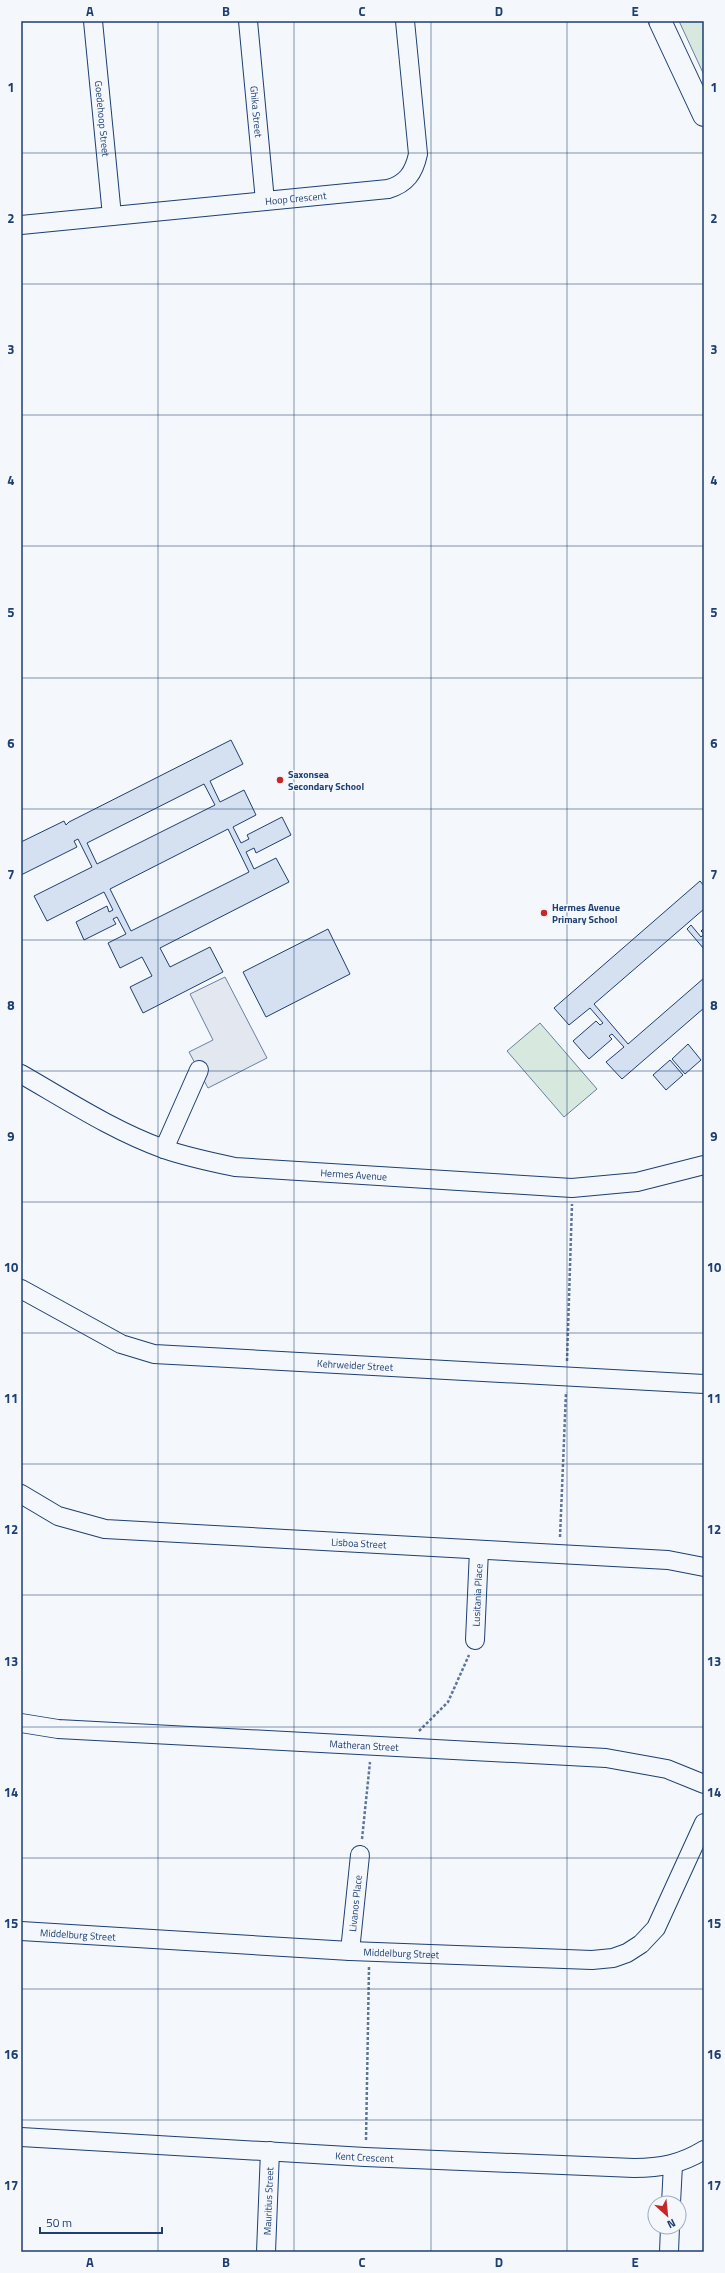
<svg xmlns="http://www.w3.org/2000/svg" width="725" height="2273" viewBox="0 0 725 2273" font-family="'Titillium Web',sans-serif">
<rect width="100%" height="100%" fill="#f4f7fb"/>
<path fill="#d7e8df" stroke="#687fa3" d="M679 21H704V75Z
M540 1023 597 1089 564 1117 507 1051Z"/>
<path fill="#e3e8f0" stroke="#687fa3" d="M225 977 267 1058 208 1088 189 1052 213 1040 190 994Z"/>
<path fill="#d5e0f0" stroke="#1d3f73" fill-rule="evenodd" d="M231 740 243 764 210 781 220 802 244 790 256 815 233 827 241 843 249 839 247 835 282 817 291 835 256 853 254 848 246 852 254 869 276 858 289 882 160 948 170 967 210 947 223 972 143 1013 130 987 152 976 142 957 120 968 108 943 126 934 117 917 113 919 116 924 84 940 76 922 107 906 109 912 113 910 104 892 47 921 34 896 92 867 78 839 74 841 77 847 21 875V842L64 821 66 825 69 822ZM204 784 215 805 97 864 87 843ZM228 829 249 872 131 931 110 889Z
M700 881 704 886V909L594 1004 628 1044 704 978V1008L622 1079 606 1062 624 1047 612 1034 609 1036 612 1039 589 1059 573 1041 596 1021 600 1025 603 1023 590 1008 569 1025 554 1008Z
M691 925 701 937 704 934 701 931 704 928V949L687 929Z
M328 929 350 974 266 1017 243 972Z
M688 1044 701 1060 685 1074 672 1059Z
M670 1060 683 1075 666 1090 653 1075Z"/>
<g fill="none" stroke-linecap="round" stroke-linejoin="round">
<defs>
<g id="minor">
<path id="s1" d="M93 21 112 216"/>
<path id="s2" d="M248 21 265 201"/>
<path id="s3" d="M21 225 388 189C406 184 414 173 418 154L405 21"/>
<path id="s4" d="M21 1074C68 1101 114 1131 164 1149 187 1157 211 1162 235 1167L572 1188 637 1182 704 1165"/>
<path d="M164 1149 199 1070"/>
<path id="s5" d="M21 1289 121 1344 154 1354 704 1384"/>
<path id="s6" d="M21 1494 58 1516 105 1529 668 1560 704 1567"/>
<path id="s7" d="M475 1640 479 1550"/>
<path id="s8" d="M21 1723 58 1729 606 1758 667 1769 704 1784"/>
<path id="s9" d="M21 1931 350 1951 592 1960 613 1958 627 1953 641 1944 656 1928 704 1823"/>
<path id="s10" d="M350 1951 360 1855"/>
<path id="s11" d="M21 2137 365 2157 634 2168C661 2168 681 2164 704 2150"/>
<path d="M671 2203 673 2165"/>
<path id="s12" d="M266 2252 270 2151"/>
<path d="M669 2252 670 2227"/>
</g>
<path id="major" d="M660 21 704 115"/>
</defs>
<use href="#minor" stroke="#1d3f73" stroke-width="20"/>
<use href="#major" stroke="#1d3f73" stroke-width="24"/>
<path stroke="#5e769c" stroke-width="2.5" stroke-dasharray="3 2" stroke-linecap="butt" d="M567 1361 572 1204
M560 1537 566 1392
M419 1731 448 1702 469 1655
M362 1839 370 1762
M366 2140 369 1967"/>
<use href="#minor" stroke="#f4f7fb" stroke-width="18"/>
<use href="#major" stroke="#f4f7fb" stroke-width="22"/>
</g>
<path fill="none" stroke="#1d3f73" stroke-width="1" stroke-opacity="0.55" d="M158 21V2252M294 21V2252M431 21V2252M567 21V2252M21 153H704M21 284H704M21 415H704M21 546H704M21 678H704M21 809H704M21 940H704M21 1071H704M21 1202H704M21 1333H704M21 1464H704M21 1595H704M21 1727H704M21 1858H704M21 1989H704M21 2120H704"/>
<g fill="#c62828" stroke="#f4f7fb" stroke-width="1.5">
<circle cx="280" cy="780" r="4"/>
<circle cx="544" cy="913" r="4"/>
</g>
<g text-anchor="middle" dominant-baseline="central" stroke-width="3" stroke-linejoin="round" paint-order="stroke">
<g font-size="10" fill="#1d3f73" stroke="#f4f7fb">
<text stroke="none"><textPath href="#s2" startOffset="91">Ghika Street</textPath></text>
<text stroke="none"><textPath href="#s1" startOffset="98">Goedehoop Street</textPath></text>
<text stroke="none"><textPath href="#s3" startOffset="276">Hoop Crescent</textPath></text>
<text stroke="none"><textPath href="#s4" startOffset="354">Hermes Avenue</textPath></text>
<text stroke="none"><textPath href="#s5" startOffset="350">Kehrweider Street</textPath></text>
<text stroke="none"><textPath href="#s6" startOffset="346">Lisboa Street</textPath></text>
<text stroke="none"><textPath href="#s7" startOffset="45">Lusitania Place</textPath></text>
<text stroke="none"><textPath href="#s8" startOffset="344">Matheran Street</textPath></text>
<text stroke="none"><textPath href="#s10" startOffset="48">Livanos Place</textPath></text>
<text stroke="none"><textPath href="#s9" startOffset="57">Middelburg Street</textPath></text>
<text stroke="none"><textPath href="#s9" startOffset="381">Middelburg Street</textPath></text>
<text stroke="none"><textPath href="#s11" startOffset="344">Kent Crescent</textPath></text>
<text stroke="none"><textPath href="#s12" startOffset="51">Mauritius Street</textPath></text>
</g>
<g font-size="10" font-weight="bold" fill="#1d3f73" stroke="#f4f7fb" text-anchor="start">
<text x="288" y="774">Saxonsea<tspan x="288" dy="12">Secondary School</tspan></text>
<text x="552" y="907">Hermes Avenue<tspan x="552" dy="12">Primary School</tspan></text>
</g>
</g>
<rect width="725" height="2273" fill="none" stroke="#f4f7fb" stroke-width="44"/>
<g transform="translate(667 2215) rotate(153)"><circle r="19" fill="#f4f7fb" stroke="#9eadc5"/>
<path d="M0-3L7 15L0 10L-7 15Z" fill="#c62828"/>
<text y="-6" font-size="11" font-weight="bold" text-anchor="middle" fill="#1d3f73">N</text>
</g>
<path d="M40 2227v6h122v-6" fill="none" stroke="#1d3f73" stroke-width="2"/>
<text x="46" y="2227" font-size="12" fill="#1d3f73" stroke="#f4f7fb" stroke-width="3" paint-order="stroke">50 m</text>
<rect x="22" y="22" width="681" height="2229" fill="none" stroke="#1d3f73" stroke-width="1.5"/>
<g font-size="13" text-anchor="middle" font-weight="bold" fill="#1d3f73">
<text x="90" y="16">A</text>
<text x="226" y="16">B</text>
<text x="362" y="16">C</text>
<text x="499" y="16">D</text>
<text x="635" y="16">E</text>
<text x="11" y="92">1</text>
<text x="714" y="92">1</text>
<text x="11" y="223">2</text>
<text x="714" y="223">2</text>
<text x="11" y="354">3</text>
<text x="714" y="354">3</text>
<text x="11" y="485">4</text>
<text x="714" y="485">4</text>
<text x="11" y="617">5</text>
<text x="714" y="617">5</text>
<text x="11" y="748">6</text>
<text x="714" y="748">6</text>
<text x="11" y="879">7</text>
<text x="714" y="879">7</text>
<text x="11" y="1010">8</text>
<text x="714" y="1010">8</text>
<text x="11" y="1141">9</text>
<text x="714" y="1141">9</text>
<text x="11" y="1272">10</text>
<text x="714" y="1272">10</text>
<text x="11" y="1403">11</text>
<text x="714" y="1403">11</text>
<text x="11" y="1534">12</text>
<text x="714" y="1534">12</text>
<text x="11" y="1666">13</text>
<text x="714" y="1666">13</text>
<text x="11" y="1797">14</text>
<text x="714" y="1797">14</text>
<text x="11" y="1928">15</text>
<text x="714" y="1928">15</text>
<text x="11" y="2059">16</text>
<text x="714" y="2059">16</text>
<text x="11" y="2190">17</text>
<text x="714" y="2190">17</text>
<text x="90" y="2267">A</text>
<text x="226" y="2267">B</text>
<text x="362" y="2267">C</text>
<text x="499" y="2267">D</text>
<text x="635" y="2267">E</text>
</g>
</svg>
